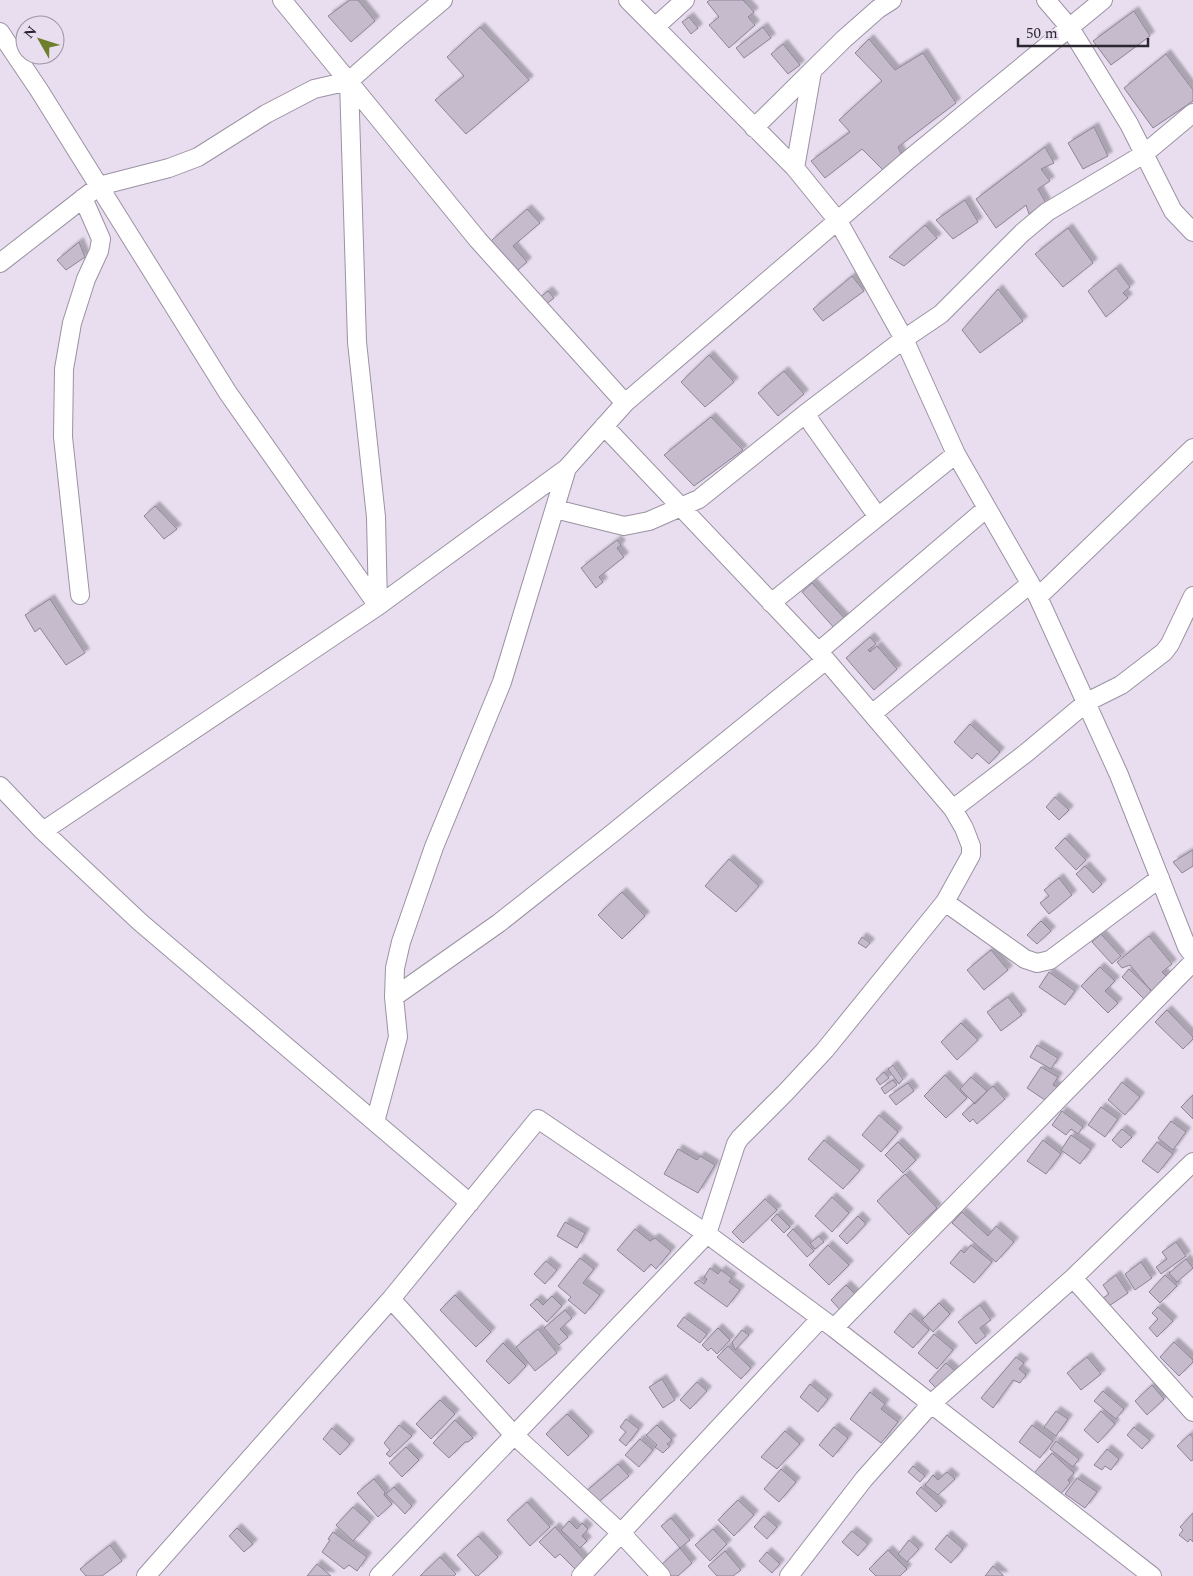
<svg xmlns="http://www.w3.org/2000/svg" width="1193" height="1576" viewBox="0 0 1193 1576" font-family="Spectral,serif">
<defs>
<filter id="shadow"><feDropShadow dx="4.5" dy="-4.5" stdDeviation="1" flood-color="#0004"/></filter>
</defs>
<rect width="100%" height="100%" fill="#e8def0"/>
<path fill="#c5bbcd" stroke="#8d8495" filter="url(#shadow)" d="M350 0H358L375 21 351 42 328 16Z
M710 0H743L754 12 748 17 755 25 729 48 709 25 719 17 707 2Z
M1134 11 1150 36 1111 65 1093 41Z
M689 17 698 28 691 34 682 22Z
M480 27 529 80 466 134 435 100 464 76 447 57Z
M763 27 771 38 744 58 736 48Z
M869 39 895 70 923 53 956 103 898 147 902 156 883 170 862 149 825 178 811 161 850 132 839 120 882 81 855 53Z
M783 44 800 65 788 74 771 54Z
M1166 54 1193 90V101L1153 128 1124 88Z
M1094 127 1108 156 1083 169 1068 143Z
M1045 147 1054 163 1041 169 1050 181 1038 189 1046 203 1029 214 1026 205 996 228 976 199Z
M965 200 978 222 953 239 936 220Z
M527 209 540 223 513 246 527 262 518 270 491 241Z
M925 225 937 238 904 266 889 257Z
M1068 228 1093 263 1063 287 1035 254Z
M79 242 85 257 66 270 57 260Z
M1116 268 1130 287 1123 293 1128 298 1106 317 1088 291Z
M852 276 864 291 823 321 813 309Z
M998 289 1023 321 980 353 962 330Z
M548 291 554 298 545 305 539 298Z
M709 355 734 382 705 407 681 382Z
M784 371 804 394 778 416 758 393Z
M711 417 743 450 694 486 664 455Z
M155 506 177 529 164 539 144 516Z
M617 540 621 545 617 548 624 557 599 577 603 582 596 588 581 568Z
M812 583 847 621 836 630 802 592Z
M50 599 85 653 66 665 40 628 35 632 25 615Z
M870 637 876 644 868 650 870 652 877 646 897 669 874 690 846 658Z
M970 724 1000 752 989 764 977 753 972 759 954 742Z
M1055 797 1069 810 1059 820 1046 807Z
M1065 838 1086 860 1076 870 1055 848Z
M1193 850V866L1182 873 1173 862Z
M729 859 759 886 736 912 705 886Z
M1085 866 1102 884 1093 893 1076 874Z
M1059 878 1072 895 1049 914 1040 903 1049 896 1044 890Z
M622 892 645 916 622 939 598 915Z
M1041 921 1051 931 1037 944 1027 935Z
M1101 934 1121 956 1112 964 1092 942Z
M1149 936 1172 964 1162 972 1168 978 1152 992 1130 965 1122 968 1117 962Z
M862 937 870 943 866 948 858 943Z
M991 950 1008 970 984 990 967 970Z
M1100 967 1115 981 1105 991 1118 1003 1108 1013 1081 986Z
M1129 969 1152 991 1144 999 1122 977Z
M1049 972 1075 991 1065 1005 1039 987Z
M1008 997 1022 1015 1001 1031 987 1012Z
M1167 1010 1193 1037V1039L1183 1049 1155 1022Z
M961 1023 978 1040 957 1060 941 1042Z
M1037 1045 1058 1058 1051 1069 1030 1057Z
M893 1065 903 1079 899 1084 888 1069Z
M1041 1067 1058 1077 1053 1085 1059 1088 1050 1101 1047 1097 1045 1100 1027 1088Z
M884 1072 889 1078 880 1085 876 1079Z
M945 1075 967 1098 946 1118 924 1096Z
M971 1077 987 1091 975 1104 960 1089Z
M893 1080 897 1085 885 1094 881 1088Z
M1122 1082 1140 1097 1125 1115 1108 1100Z
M908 1083 914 1091 896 1105 889 1096Z
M993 1086 1005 1099 977 1124 973 1119 970 1122 962 1114Z
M1193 1095V1119L1181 1107Z
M1101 1107 1118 1119 1105 1137 1088 1125Z
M1062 1111 1083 1127 1078 1134 1071 1129 1066 1135 1052 1125Z
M879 1115 898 1132 881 1152 862 1135Z
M1171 1121 1186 1132 1173 1150 1158 1138Z
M1122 1129 1132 1137 1121 1148 1112 1140Z
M1071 1135 1091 1149 1080 1164 1061 1150Z
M824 1140 860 1170 843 1189 808 1159Z
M1043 1140 1061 1154 1046 1174 1027 1161Z
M898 1142 916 1160 903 1173 885 1155Z
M1157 1142 1173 1154 1158 1173 1142 1161Z
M678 1149 697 1160 700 1156 715 1165 698 1193 664 1174Z
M905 1174 937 1208 909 1235 877 1201Z
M832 1197 849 1213 832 1232 815 1216Z
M765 1199 777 1210 743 1243 732 1232Z
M962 1212 988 1236 996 1226 1014 1242 996 1262 952 1223Z
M777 1214 790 1227 784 1233 771 1220Z
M858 1216 866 1224 847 1244 839 1236Z
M565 1222 585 1233 577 1248 557 1236Z
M635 1229 650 1241 655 1238 671 1251 656 1269 651 1264 644 1272 617 1250Z
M793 1229 814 1251 807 1257 787 1235Z
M819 1236 824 1242 815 1249 810 1243Z
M1176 1242 1186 1256 1161 1274 1156 1267 1167 1259 1162 1252Z
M828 1245 849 1265 829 1285 809 1265Z
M971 1245 992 1262 974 1283 950 1263 961 1250 964 1253Z
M580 1258 594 1269 583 1283 600 1295 585 1314 568 1300 571 1297 558 1286Z
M1186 1259 1193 1268 1177 1282 1169 1273Z
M546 1261 557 1270 545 1284 534 1274Z
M1141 1262 1152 1278 1135 1290 1125 1274Z
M710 1268 718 1274 721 1270 732 1278 729 1282 740 1290 727 1307 694 1283 699 1280 704 1284 707 1279 704 1277Z
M1116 1275 1128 1293 1109 1306 1103 1298 1109 1294 1103 1285Z
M1165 1275 1177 1286 1160 1303 1149 1292Z
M846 1285 858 1297 842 1312 831 1300Z
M455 1295 491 1332 476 1347 440 1310Z
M552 1296 562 1306 547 1322 530 1305 537 1299 543 1305Z
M939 1303 950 1314 933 1332 922 1320Z
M980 1305 991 1320 980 1328 986 1336 976 1344 958 1322Z
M1158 1307 1173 1321 1157 1337 1149 1328 1158 1319 1152 1313Z
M565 1310 572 1318 560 1329 568 1337 559 1345 544 1328Z
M910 1313 929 1330 913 1348 894 1332Z
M684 1317 707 1334 700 1343 677 1326Z
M718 1328 730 1340 717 1354 711 1348 708 1351 702 1345Z
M538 1329 557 1353 535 1371 516 1347Z
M742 1330 749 1335 735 1350 732 1342Z
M934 1334 953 1350 937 1369 918 1353Z
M1174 1342 1193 1360V1362L1179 1376 1160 1357Z
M503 1343 526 1366 509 1384 486 1361Z
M728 1346 751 1368 741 1379 717 1357Z
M1016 1357 1024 1363 1019 1369 1026 1375 1020 1383 1013 1380 993 1408 981 1398Z
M1087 1357 1101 1374 1081 1390 1067 1373Z
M946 1363 955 1371 938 1390 929 1381Z
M662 1379 675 1400 663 1408 649 1387Z
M697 1382 707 1391 690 1409 680 1400Z
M810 1384 828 1399 818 1412 800 1397Z
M1152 1385 1164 1399 1147 1415 1135 1401Z
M1103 1391 1124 1409 1116 1419 1094 1401Z
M870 1392 885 1404 881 1409 898 1422 881 1443 850 1419Z
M440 1400 455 1414 431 1439 416 1424Z
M1056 1411 1068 1419 1056 1436 1044 1427Z
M1101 1411 1115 1424 1098 1443 1084 1430Z
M567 1414 589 1436 568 1456 546 1434Z
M626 1419 639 1429 626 1446 619 1440 626 1432 620 1427Z
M455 1420 473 1438 468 1442H465L449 1458 433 1443Z
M399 1425 412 1436 390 1457 386 1454 390 1450 384 1443Z
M657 1425 672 1440 667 1444 670 1446 663 1453 655 1447 657 1445 646 1435Z
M1032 1425 1053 1441 1040 1458 1019 1442Z
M834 1427 848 1438 833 1457 819 1445Z
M1134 1427 1150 1440 1142 1449 1127 1435Z
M332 1428 350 1444 340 1455 323 1439Z
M785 1431 800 1444 777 1469 761 1457Z
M1190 1434 1193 1438V1460L1191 1461 1177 1446Z
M640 1439 653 1450 639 1467 625 1455Z
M1056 1441 1079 1459 1073 1467 1050 1449Z
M406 1447 419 1460 402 1477 389 1463Z
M1107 1449 1119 1459 1111 1470 1105 1466 1102 1470 1094 1465Z
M1052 1453 1074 1473 1068 1480 1070 1483 1060 1495 1034 1473Z
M618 1464 629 1476 595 1505 584 1493Z
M913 1466 925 1476 920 1482 908 1472Z
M781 1469 796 1482 779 1502 764 1489Z
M947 1472 955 1479 938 1495 925 1485 933 1475 938 1480Z
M1077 1478 1097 1492 1085 1508 1065 1494Z
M374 1479 385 1492 384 1495 392 1504 378 1517 357 1493Z
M394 1487 412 1506 405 1514 386 1494Z
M921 1487 942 1506 936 1512 916 1493Z
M738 1500 754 1515 734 1536 718 1520Z
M527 1502 550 1527 530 1546 507 1520Z
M353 1507 370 1522 353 1541 336 1525Z
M1193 1513V1542L1190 1539 1188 1542 1179 1535 1183 1530 1180 1527Z
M764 1516 777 1527 767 1539 754 1527Z
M671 1518 690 1540 680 1548 661 1526Z
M569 1521 577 1529 582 1523 588 1529 582 1536 587 1541 580 1548 561 1530Z
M555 1527 585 1560 575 1569 560 1554 555 1558 539 1542Z
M237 1528 253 1544 244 1552 229 1536Z
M713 1529 727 1544 710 1561 695 1545Z
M852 1531 868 1544 858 1556 842 1542Z
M333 1532 367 1557 357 1571 349 1565 344 1569 322 1552 330 1540 328 1539Z
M947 1535 963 1549 951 1563 935 1549Z
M478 1536 498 1557 478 1576H476L457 1555Z
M909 1540 919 1549 907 1562 898 1554Z
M110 1545 122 1561 102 1576H86L80 1569Z
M680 1548 692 1563 678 1576H670L661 1565Z
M888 1550 907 1569 900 1576H876L869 1569Z
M725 1551 741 1570 733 1576H717L708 1566Z
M767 1552 780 1564 772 1573 759 1561Z
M440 1557 456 1574 454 1576H420Z
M317 1564 331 1576H307Z
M993 1566 1003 1575V1576H985Z"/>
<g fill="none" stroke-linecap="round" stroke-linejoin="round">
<defs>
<path id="street" d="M282 0 478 240 625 403
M628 0 795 168 838 221 904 339 956 454 1038 597 1119 775 1187 947 1193 955
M1046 0 1070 28 1129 124 1173 211 1193 232
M655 27 685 0
M0 32 39 90 228 393 378 606
M349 81 357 342 376 517 378 606
M754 128 844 39 878 9 892 0
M795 168 812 72
M0 263 99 186 169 168 198 157 266 114 314 89 349 81 400 36 443 0
M805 414 878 517
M555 509 624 526 649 521 699 499 805 414 904 339 941 314 1022 233 1047 212 1144 154 1193 113
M80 595 63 437 64 369 72 323 86 279 99 251 101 239 83 198
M1038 597 1193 448
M771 603 956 454
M818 652 987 508
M872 714 1030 584
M0 786 43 831 140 922 470 1203
M953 809 1026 753 1087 702 1121 685 1164 652 1170 644 1193 596
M43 831 378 606 567 468 625 403 907 161 1103 0
M945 902 1025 959 1037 963 1050 960 1160 878
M394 997 499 923 614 832 826 660
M375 1122 398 1037 394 997 395 968 401 942 434 847 502 682 567 468
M1073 1278 1193 1412
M391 1299 514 1435 621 1533 661 1576
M834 1328 1193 962
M146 1576 391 1299 538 1119 707 1234 834 1328 1152 1576
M379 1576 707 1234 736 1144 740 1138 786 1092 825 1050 945 902 971 855V846L964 828 953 809 826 660 604 426
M581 1576 820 1319
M789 1576 864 1479 931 1404 1073 1278 1193 1162"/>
</defs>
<use href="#street" stroke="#9b92a2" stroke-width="20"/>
<use href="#street" stroke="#fff" stroke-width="18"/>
</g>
<g transform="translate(40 40) rotate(309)"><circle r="24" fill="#e8def0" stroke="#9c95a2"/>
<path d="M0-4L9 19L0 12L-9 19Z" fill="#6d7e2d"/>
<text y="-8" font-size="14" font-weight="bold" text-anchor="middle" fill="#2b272e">N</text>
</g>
<path d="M1018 38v8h130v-8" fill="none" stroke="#2b272e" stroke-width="2.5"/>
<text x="1026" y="38" font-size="15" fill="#2b272e" stroke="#e8def0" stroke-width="4" paint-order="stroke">50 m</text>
</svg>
